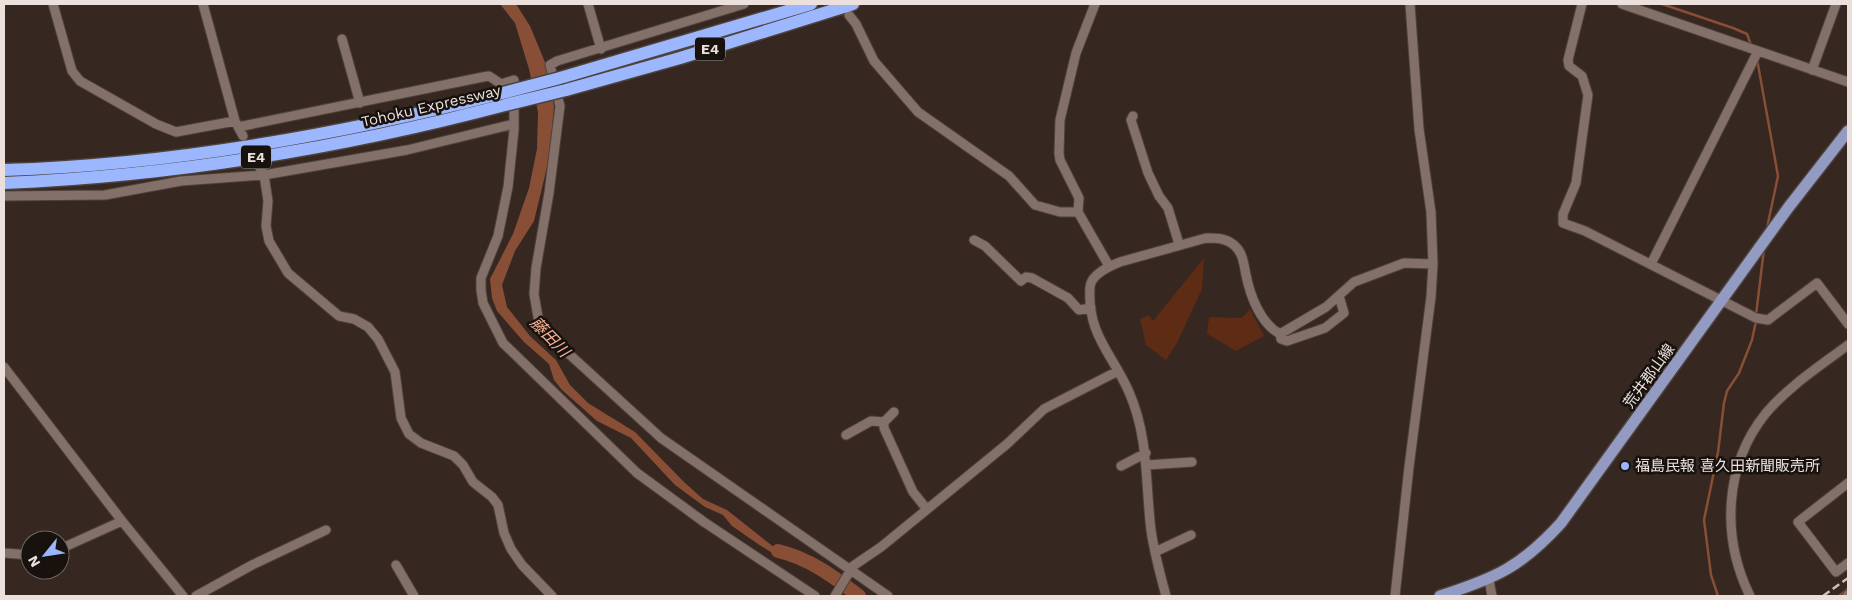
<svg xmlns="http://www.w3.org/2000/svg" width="1852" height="600" viewBox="0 0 1852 600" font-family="'Work Sans','Noto Sans JP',sans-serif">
<rect width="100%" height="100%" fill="#362721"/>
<path fill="#5e2b15" d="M1204 258 1202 289 1177 343 1166 360 1146 345 1140 319 1149 315 1153 321Z
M1250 309 1264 336 1236 351 1207 334 1209 317 1242 318Z"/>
<path fill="#884e36" d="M500 4H516L530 26 547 67 554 106 550 155 534 221 515 251 502 285 507 307 530 336 556 360 570 385 588 403 635 432 684 482 703 499 727 510 775 548 792 550 797 555 787 557 774 554 758 544 732 526 723 515 705 507 675 485 631 438 597 421 562 390 554 380 549 364 524 342 497 311 492 298 490 279 513 234 529 188 537 149 538 112 529 69 515 23Z"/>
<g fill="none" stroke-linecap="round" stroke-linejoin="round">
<path stroke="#884e36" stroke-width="2.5" d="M1662 4 1733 28 1747 34 1751 45
M1757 59 1778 176 1767 228
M1756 315 1764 249
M1718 596 1711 575 1704 520 1718 452 1724 403 1727 391 1739 373 1752 340 1756 321
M1839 596 1848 589"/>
<path stroke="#884e36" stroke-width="14" d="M778 551C809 558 834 577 859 596"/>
<defs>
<path id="minor" d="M53 4 72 71 80 81 156 124 176 132 235 121
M203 4 235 121 243 136
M588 4 601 49
M744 4 557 61 550 65 560 106 549 193 536 268 534 294 538 317 545 332 661 438 888 596
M1095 4 1076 53 1060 120 1059 153 1060 160 1079 198 1078 212 1109 266
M1582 4 1568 60 1569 66 1582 76 1588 95 1576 183 1563 214V223L1585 231 1756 318 1768 320 1817 283 1848 324
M1622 4 1848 82
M849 15 856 24 874 61 918 112 1009 176 1035 205 1060 212H1078
M342 39 360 103
M1812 70 1836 4
M1133 116 1131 120 1148 173 1159 196 1168 208 1179 244
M238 127 483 77 489 76 501 84 514 80V130L508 187 498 236 481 278V290L483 303 503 343 637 473 704 522 815 596
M259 166 264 175 268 201 266 226 269 241 288 273 339 316 354 319 368 327 378 339 395 372 401 418 409 434 421 443 454 456 463 465 473 482 492 497 498 505 504 533 511 549 522 565 552 596
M4 196 105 195 181 181 264 175 407 150 514 124
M974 240 985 246 1021 281 1026 277 1032 278 1068 298 1079 310 1091 308
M1651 264 1758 51
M1280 334 1281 339 1287 341 1325 328 1344 313 1339 296
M4 367 122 521 183 596
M894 412 884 422V428L913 492 926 508
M846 435 871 421 884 422
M1147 465 1192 462
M1121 466 1146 453
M1848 483 1798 522 1836 572 1848 563
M60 549 122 521
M1155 552 1191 535
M4 553 30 555
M396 565 414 596
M1489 580 1492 596
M196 596 252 565 326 530
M835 596 853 566 881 547 1007 444 1044 409 1118 371
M1166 596C1160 574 1154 552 1151 530 1145 481 1149 438 1129 392 1112 353 1087 335 1090 287 1091 274 1110 266 1120 262L1206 238C1216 238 1227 238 1235 246 1243 253 1244 265 1246 275 1250 295 1260 323 1280 334L1326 307 1354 282 1404 263 1433 264
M1395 596 1409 467 1431 297 1433 264 1431 212 1419 129 1410 4
M1750 596C1721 537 1724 465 1766 413 1789 386 1820 366 1848 345
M1847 596 1848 595"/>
<path id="major" d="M1440 596C1496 578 1521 567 1561 523L1788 208 1848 131"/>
<path id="highway" d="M560 78 811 4
M566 90 680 58 853 4
M4 170C170 165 338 135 499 94
M4 183C173 176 342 148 505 105"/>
</defs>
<use href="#minor" stroke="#4e423c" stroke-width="11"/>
<use href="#major" stroke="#4e423c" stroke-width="14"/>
<use href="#highway" stroke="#4e423c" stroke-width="15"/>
<use href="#minor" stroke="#837169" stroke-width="9"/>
<use href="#major" stroke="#939bc3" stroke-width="11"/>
<use href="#highway" stroke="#9db7ff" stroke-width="12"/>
<path stroke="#ccc1bc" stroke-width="2.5" stroke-dasharray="8 4" stroke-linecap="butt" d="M1823 596 1848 578"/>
<defs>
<path id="highway-bridge" d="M499 94 560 78
M505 105 566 90"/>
</defs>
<use href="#highway-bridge" stroke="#4e423c" stroke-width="15" stroke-linecap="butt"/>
<use href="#highway-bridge" stroke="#9db7ff" stroke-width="12"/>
</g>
<circle fill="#9ab5fd" stroke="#18120f" stroke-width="2" cx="1625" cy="466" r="5"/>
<g text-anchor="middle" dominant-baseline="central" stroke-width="5" stroke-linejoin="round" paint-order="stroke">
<g fill="#18120f" stroke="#aca29e" stroke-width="1">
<rect x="695" y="37.5" width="30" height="23" rx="4"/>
<rect x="241" y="145.5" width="30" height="23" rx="4"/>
</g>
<g font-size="14" font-weight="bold" fill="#ebe0dc">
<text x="710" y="49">E4</text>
<text x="256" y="157">E4</text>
</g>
<g font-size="15" fill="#ebe0dc" stroke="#18120f">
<text transform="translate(431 106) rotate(-13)">Tohoku Expressway</text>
<text transform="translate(1649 376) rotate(-54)">荒井郡山線</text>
</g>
<g font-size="15" fill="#ebe0dc" stroke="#18120f" text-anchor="start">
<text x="1635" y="466">福島民報 喜久田新聞販売所</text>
</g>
<g font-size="16" font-style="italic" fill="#fdb699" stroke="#18120f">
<text transform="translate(550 337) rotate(46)">藤田川</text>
</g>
</g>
<rect width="1852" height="600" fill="none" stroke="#ebe0dc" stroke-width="10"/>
<g transform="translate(45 555) rotate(240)"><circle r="24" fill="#18120f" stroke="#6c6461"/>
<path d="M0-4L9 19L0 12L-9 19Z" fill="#9ab5fd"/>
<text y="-8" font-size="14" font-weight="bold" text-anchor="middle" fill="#ebe0dc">N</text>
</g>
</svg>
